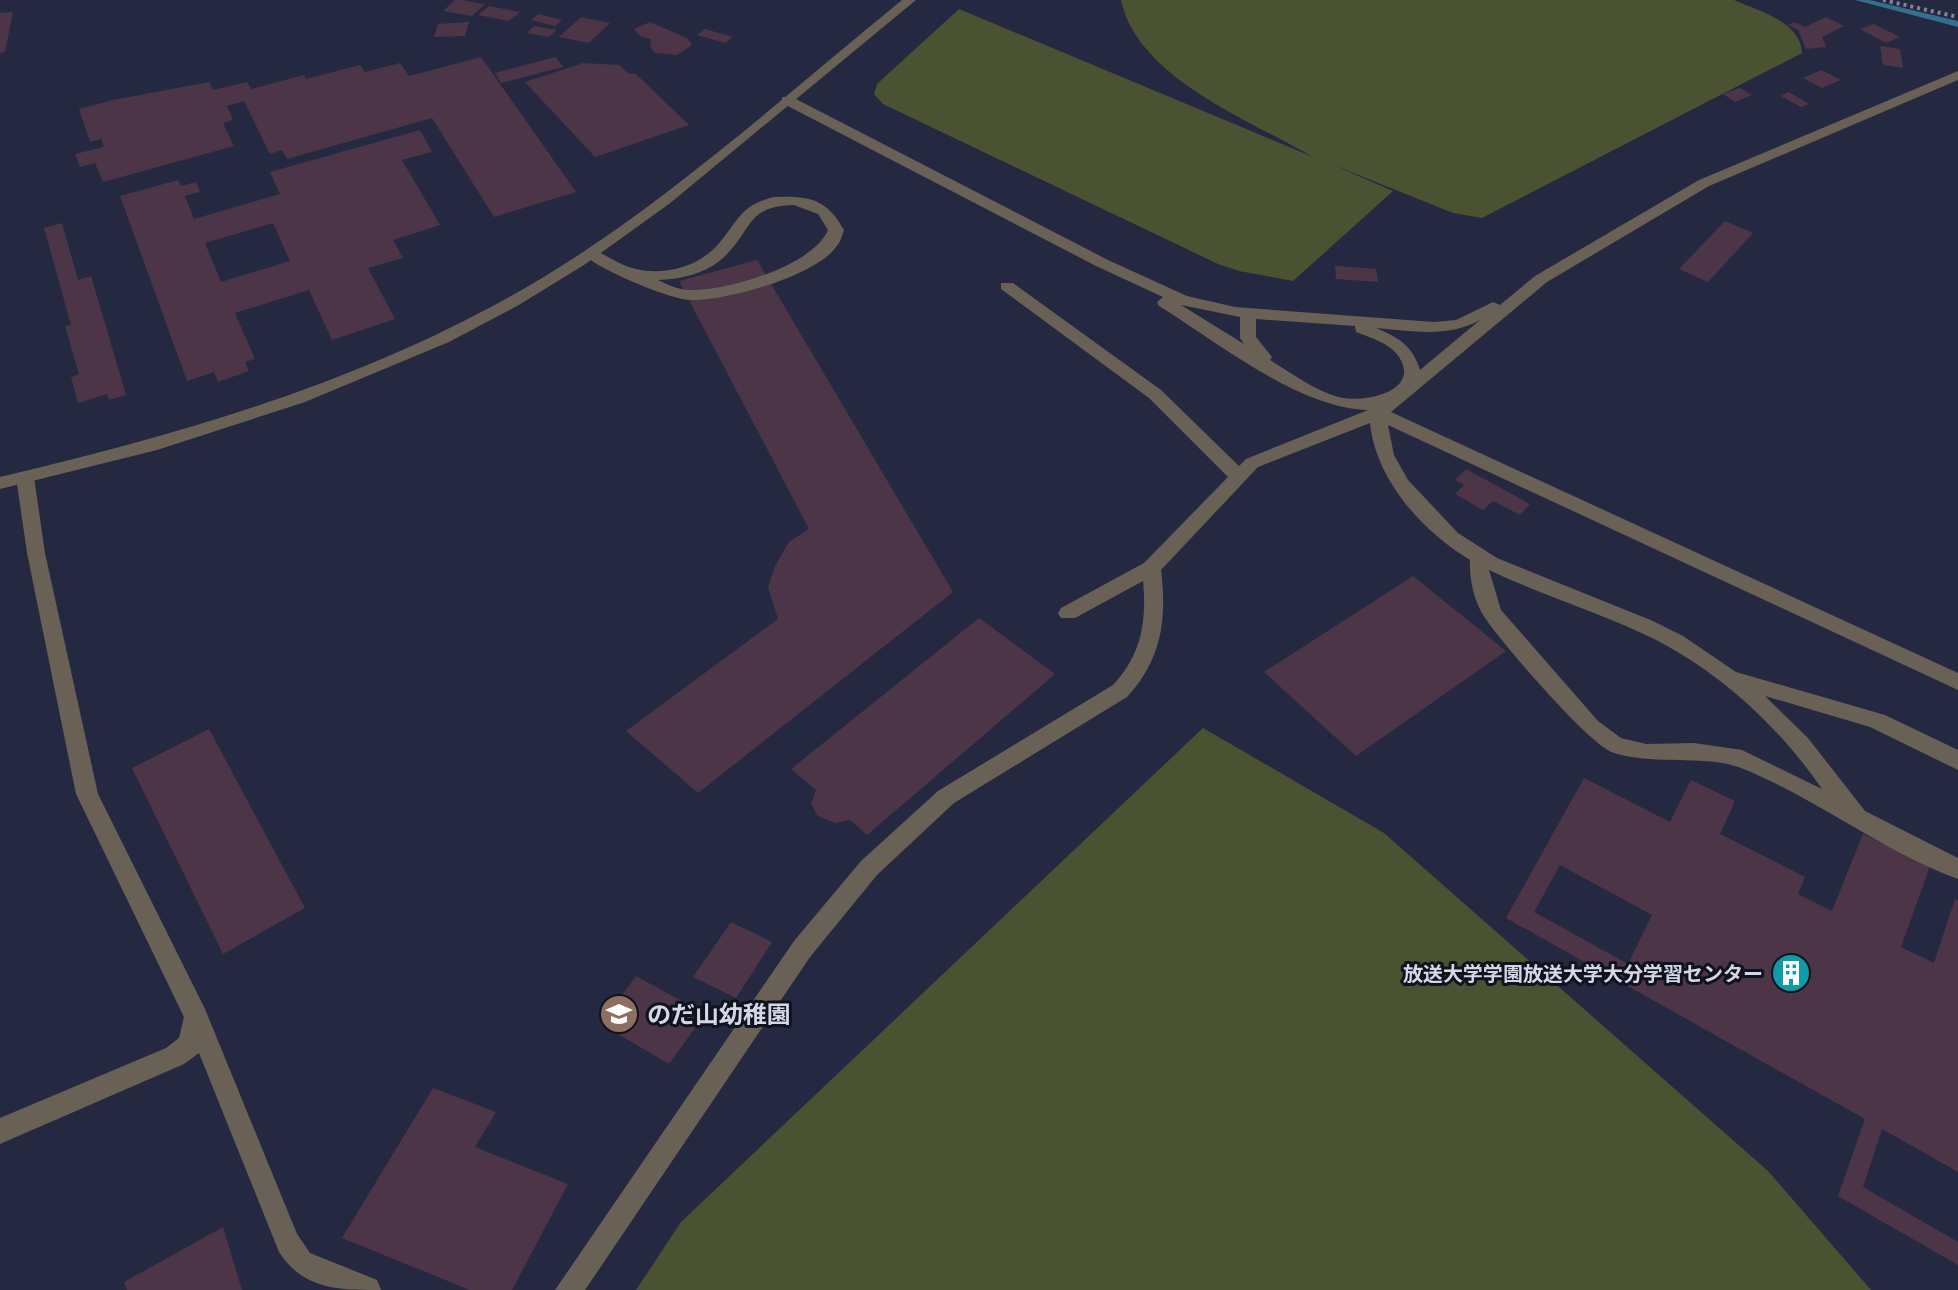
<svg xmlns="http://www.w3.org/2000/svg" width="1958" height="1290" viewBox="0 0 1958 1290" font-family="'Asap Condensed','Noto Sans JP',sans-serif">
<rect width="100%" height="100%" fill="#242941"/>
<path fill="#4b5231" d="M1121 0H1734C1758 11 1801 21 1802 53L1482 218 1453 213 1331 164 1393 191 1293 281 1239 271 1218 264 883 104 874 94 877 84 959 9 1313 157C1252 121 1137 78 1121 0Z
M1203 728 1384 833 1768 1171 1871 1290H636L681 1222Z"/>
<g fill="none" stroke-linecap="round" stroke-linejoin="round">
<path fill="#356e8f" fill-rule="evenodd" d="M1855 0H1870L1958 21V27Z"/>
</g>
<path fill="#4c3547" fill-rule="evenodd" d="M455 0H462L485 4 472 16 443 11Z
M489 6 520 12 509 21 478 15Z
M13 12 5 52 0 53V13Z
M538 14 562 20 555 26 531 20Z
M581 17 610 23 589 43 559 37Z
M1826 17 1844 26 1822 37 1826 47 1806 49 1798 30 1788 25 1794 22 1805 27Z
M469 22 465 36 434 37 438 24Z
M650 22 687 38 692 45 677 55 655 53 650 46 651 39 641 37 634 29Z
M1874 24 1900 37 1886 43 1860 29Z
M534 26 557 30 549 37 527 33Z
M705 29 733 37 725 43 697 35Z
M1880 46 1900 49 1903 68 1883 65Z
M481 57 576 192 494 217 432 118 287 159 282 150 270 154 244 101 227 106 233 120 223 123 234 146 103 182 95 163 80 167 75 154 104 147 101 139 90 142 79 109 113 100 209 82 213 90 247 82 251 89 304 75 306 79 360 65 365 72 400 63 409 76Z
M556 57 563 67 501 83 495 73Z
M583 63 619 65 629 74 635 73 689 125 595 157 525 82Z
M1821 70 1841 80 1822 88 1803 78Z
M1740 88 1752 95 1735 102 1723 94Z
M1789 92 1809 104 1801 107 1781 96Z
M420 130 432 152 402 160 440 225 393 240 403 258 368 268 395 319 332 340 309 290 235 313 255 359 245 362 249 371 218 382 214 372 187 381 120 196 178 180 181 186 196 182 200 192 185 196 194 219 280 194 270 172ZM273 223 290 261 221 282 205 243Z
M1725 221 1753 233 1708 282 1679 269Z
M62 223 78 280 91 276 126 395 109 400 107 394 78 403 71 377 79 374 65 326 71 325 44 228Z
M757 260 953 592 698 793 626 731 778 619 768 587 775 566 789 542 809 529 679 281Z
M1335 266 1376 269 1378 282 1336 279Z
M1466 469 1530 504 1520 515 1493 501 1483 510 1455 494 1464 485 1455 480Z
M1413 576 1506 651 1356 756 1264 672Z
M979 618 1055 674 867 835 850 820 835 823 818 816 811 804 816 790 791 769Z
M209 729 305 908 223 954 132 768Z
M1584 778 1670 822 1691 780 1735 801 1720 834 1805 877 1798 894 1832 911 1863 834 1930 866 1901 947 1934 963 1955 899 1958 900V1172L1882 1129 1863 1187 1958 1242V1265L1838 1196 1865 1119 1506 918ZM1560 865 1652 915 1628 964 1534 912Z
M731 922 772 942 736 998 693 977Z
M636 976 705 1014 669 1064 601 1024Z
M433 1088 496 1112 475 1147 568 1184 512 1290H470L342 1238Z
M223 1227 242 1290H127L124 1282Z"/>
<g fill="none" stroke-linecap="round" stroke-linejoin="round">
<path stroke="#808599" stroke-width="4" stroke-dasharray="3 4" stroke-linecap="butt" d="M1883 0 1958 17"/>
<path fill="#696156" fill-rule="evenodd" d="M1958 71V80L1709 186 1547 282 1391 412 1958 673V690L1388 425 1394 455 1408 480 1458 533 1497 558 1653 621 1683 636 1736 672 1885 715 1958 750V770L1870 727 1765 696 1808 738 1865 811 1958 858V879C1882 851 1816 798 1741 768 1704 754 1656 766 1614 753 1590 746 1502 643 1485 618 1474 602 1469 579 1470 560 1422 531 1376 480 1370 423L1258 467 1161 570C1167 619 1162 659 1127 697L954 803 877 875 810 957 585 1290H555L794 941 861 861 938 791 1113 685C1141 655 1147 622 1143 581L1075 618H1061L1058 613 1061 608 1144 563 1228 477 1149 398 1001 289V283H1013L1161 390 1239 466 1246 459 1368 410C1298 408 1219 343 1159 306L1157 302 1163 297 1096 266 782 103V97H792L1108 260 1187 296 1235 307 1434 322 1456 320 1493 302 1500 305 1535 276 1699 180ZM1181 305 1240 317V338L1244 344ZM1256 319 1355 326 1356 332C1371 338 1390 343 1399 357 1421 391 1366 402 1343 398 1316 392 1293 374 1270 360L1272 357 1256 337ZM1480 320 1420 370C1413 346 1398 337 1376 328 1412 331 1448 338 1480 320ZM1489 570C1537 593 1588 609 1637 631 1710 663 1777 723 1822 789L1742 750 1694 743 1646 744 1621 738 1598 721 1501 610Z
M774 197C809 196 826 198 844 230 842 236 840 243 836 247 816 276 723 302 689 300 666 298 598 269 583 254L591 249 597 251C609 257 622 266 636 269 666 276 701 266 720 242 740 218 741 205 774 197ZM794 205 818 214 828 230C813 266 725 292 688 290 677 289 668 285 658 280 681 279 705 274 723 258 753 231 745 206 794 205Z
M25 471 34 477 45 553 98 794 205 1009 297 1234 310 1253 377 1280 381 1290C338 1290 304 1290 279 1252L199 1053 184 1064 0 1144V1118L166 1048 179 1038 184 1017 76 794 27 553 16 477Z"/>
<path fill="#696156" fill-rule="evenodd" d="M902 0H916L669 204 584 265 517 306 449 342 305 402 157 450 0 489V477C200 430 400 371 574 258 690 182 794 88 902 0Z"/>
</g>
<defs>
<symbol id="building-disc" viewBox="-11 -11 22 22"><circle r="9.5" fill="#0f9aa8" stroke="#10131d"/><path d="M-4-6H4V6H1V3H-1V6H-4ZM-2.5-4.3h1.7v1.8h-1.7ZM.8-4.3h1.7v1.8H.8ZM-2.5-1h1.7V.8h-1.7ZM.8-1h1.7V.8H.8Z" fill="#fff"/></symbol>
<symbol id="school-disc" viewBox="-11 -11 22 22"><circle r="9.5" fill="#8d6e63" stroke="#10131d"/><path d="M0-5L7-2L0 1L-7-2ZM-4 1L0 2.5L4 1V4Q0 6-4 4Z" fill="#fff"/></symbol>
</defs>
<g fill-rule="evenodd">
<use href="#building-disc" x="1769" y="951" width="44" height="44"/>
<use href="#school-disc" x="597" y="992" width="44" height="44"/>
</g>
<g text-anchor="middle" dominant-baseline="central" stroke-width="6" stroke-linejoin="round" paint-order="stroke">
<g font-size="20" font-weight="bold" fill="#d3d7e7" stroke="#10131d" text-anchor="end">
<text x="1763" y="973">放送大学学園放送大学大分学習センター</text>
</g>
<g font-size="24" font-weight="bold" fill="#d3d7e7" stroke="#10131d" text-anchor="start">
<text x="647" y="1014">のだ山幼稚園</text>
</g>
</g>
</svg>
